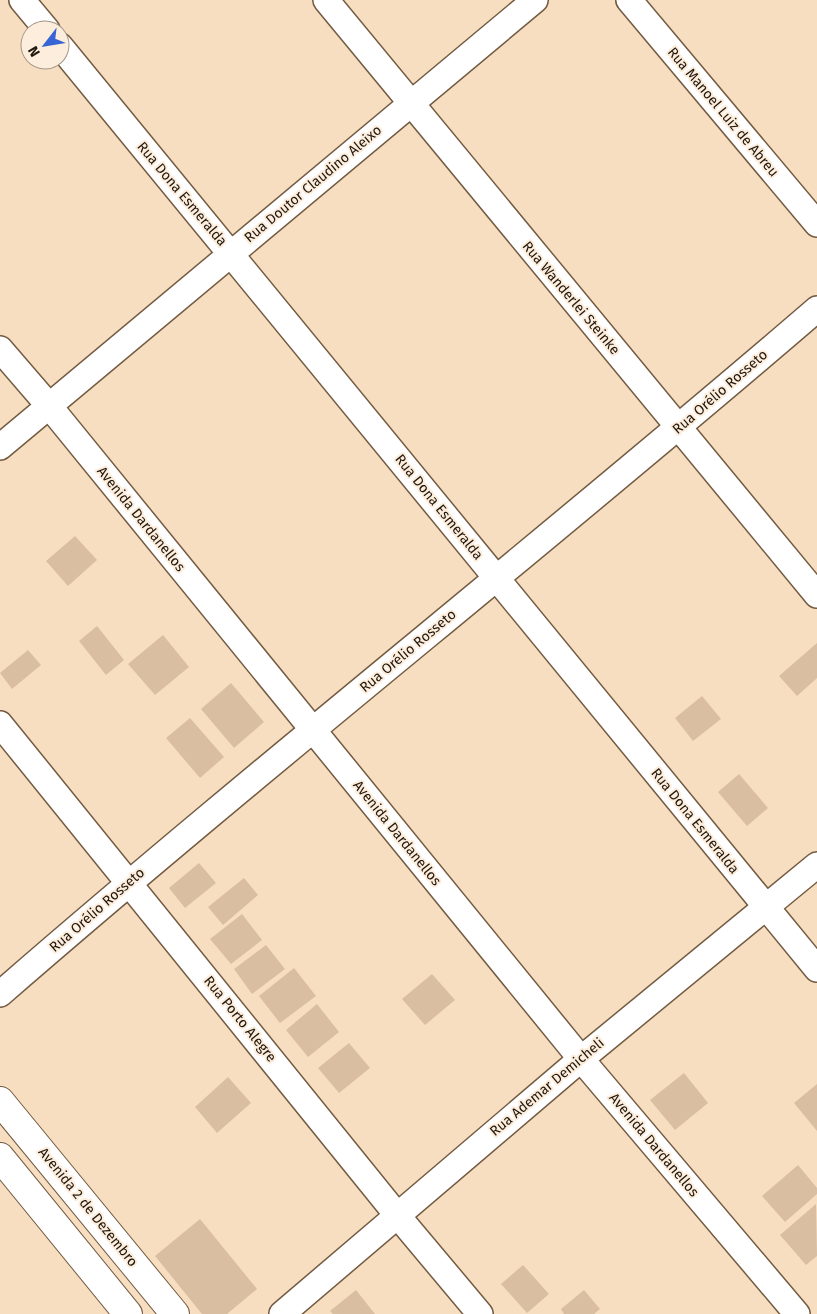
<svg xmlns="http://www.w3.org/2000/svg" width="817" height="1314" viewBox="0 0 817 1314" font-family="'Fira Sans',sans-serif">
<rect width="100%" height="100%" fill="#f8dec1"/>
<path fill="#d9bea2" d="M75 536 97 560 68 586 46 561Z
M97 626 124 660 106 675 79 641Z
M163 635 189 667 155 695 128 664Z
M817 643V678L797 696 779 676Z
M28 650 41 665 12 689 0 673Z
M231 683 264 722 234 748 201 709Z
M702 696 721 719 693 741 675 718Z
M190 718 224 757 200 778 166 738Z
M739 774 768 808 747 826 718 792Z
M199 863 216 883 185 908 169 888Z
M244 878 258 895 223 925 208 907Z
M242 914 262 940 231 964 210 939Z
M266 945 285 969 252 994 234 969Z
M294 968 316 996 280 1023 259 996Z
M432 974 455 1000 425 1025 402 999Z
M317 1004 339 1032 308 1057 286 1030Z
M349 1043 370 1068 339 1093 318 1068Z
M684 1073 708 1103 675 1130 650 1100Z
M228 1077 251 1103 217 1133 195 1107Z
M817 1084V1131L794 1103Z
M798 1165 817 1188V1194L785 1222 762 1196Z
M816 1204 817 1256 806 1265 780 1235Z
M200 1219 257 1289 227 1314H202L155 1256Z
M523 1265 549 1294 527 1313 501 1284Z
M356 1290 375 1314H333L330 1311Z
M584 1290 600 1309 594 1314H564L561 1309Z"/>
<g fill="none" stroke-linecap="round" stroke-linejoin="round">
<defs>
<path id="street" d="M22 0 47 30
M326 0 817 595
M629 0 817 224
M60 46 817 969
M0 349 50 407 581 1059 797 1314
M0 447 535 0
M0 724 397 1215 480 1314
M0 994C268 761 548 541 817 309
M282 1314 581 1059 817 865"/>
<path id="secondary" d="M0 1101 175 1314
M0 1157 128 1314"/>
</defs>
<use href="#street" stroke="#725b42" stroke-width="28"/>
<use href="#secondary" stroke="#725b42" stroke-width="30"/>
<use href="#street" stroke="#fff" stroke-width="25"/>
<use href="#secondary" stroke="#fff" stroke-width="28"/>
</g>
<g text-anchor="middle" dominant-baseline="central" stroke-width="4" stroke-linejoin="round" paint-order="stroke">
<g font-size="14" fill="#1f160c" stroke="#fdeddc">
<text transform="translate(723 112) rotate(50)">Rua Manoel Luiz de Abreu</text>
<text transform="translate(313 184) rotate(-40)">Rua Doutor Claudino Aleixo</text>
<text transform="translate(182 194) rotate(50)">Rua Dona Esmeralda</text>
<text transform="translate(571 298) rotate(50)">Rua Wanderlei Steinke</text>
<text transform="translate(720 392) rotate(-41)">Rua Orélio Rosseto</text>
<text transform="translate(439 507) rotate(51)">Rua Dona Esmeralda</text>
<text transform="translate(141 519) rotate(51)">Avenida Dardanellos</text>
<text transform="translate(408 651) rotate(-40)">Rua Orélio Rosseto</text>
<text transform="translate(695 821) rotate(51)">Rua Dona Esmeralda</text>
<text transform="translate(397 833) rotate(51)">Avenida Dardanellos</text>
<text transform="translate(97 910) rotate(-41)">Rua Orélio Rosseto</text>
<text transform="translate(240 1019) rotate(51)">Rua Porto Alegre</text>
<text transform="translate(547 1087) rotate(-40)">Rua Ademar Demicheli</text>
<text transform="translate(654 1145) rotate(50)">Avenida Dardanellos</text>
<text transform="translate(88 1207) rotate(51)">Avenida 2 de Dezembro</text>
</g>
</g>
<g transform="translate(45 45) rotate(239)"><circle r="24" fill="#fdeddc" stroke="#a49789"/>
<path d="M0-4L9 19L0 12L-9 19Z" fill="#3765d5"/>
<text y="-8" font-size="14" font-weight="bold" text-anchor="middle" fill="#1f160c">N</text>
</g>
</svg>
